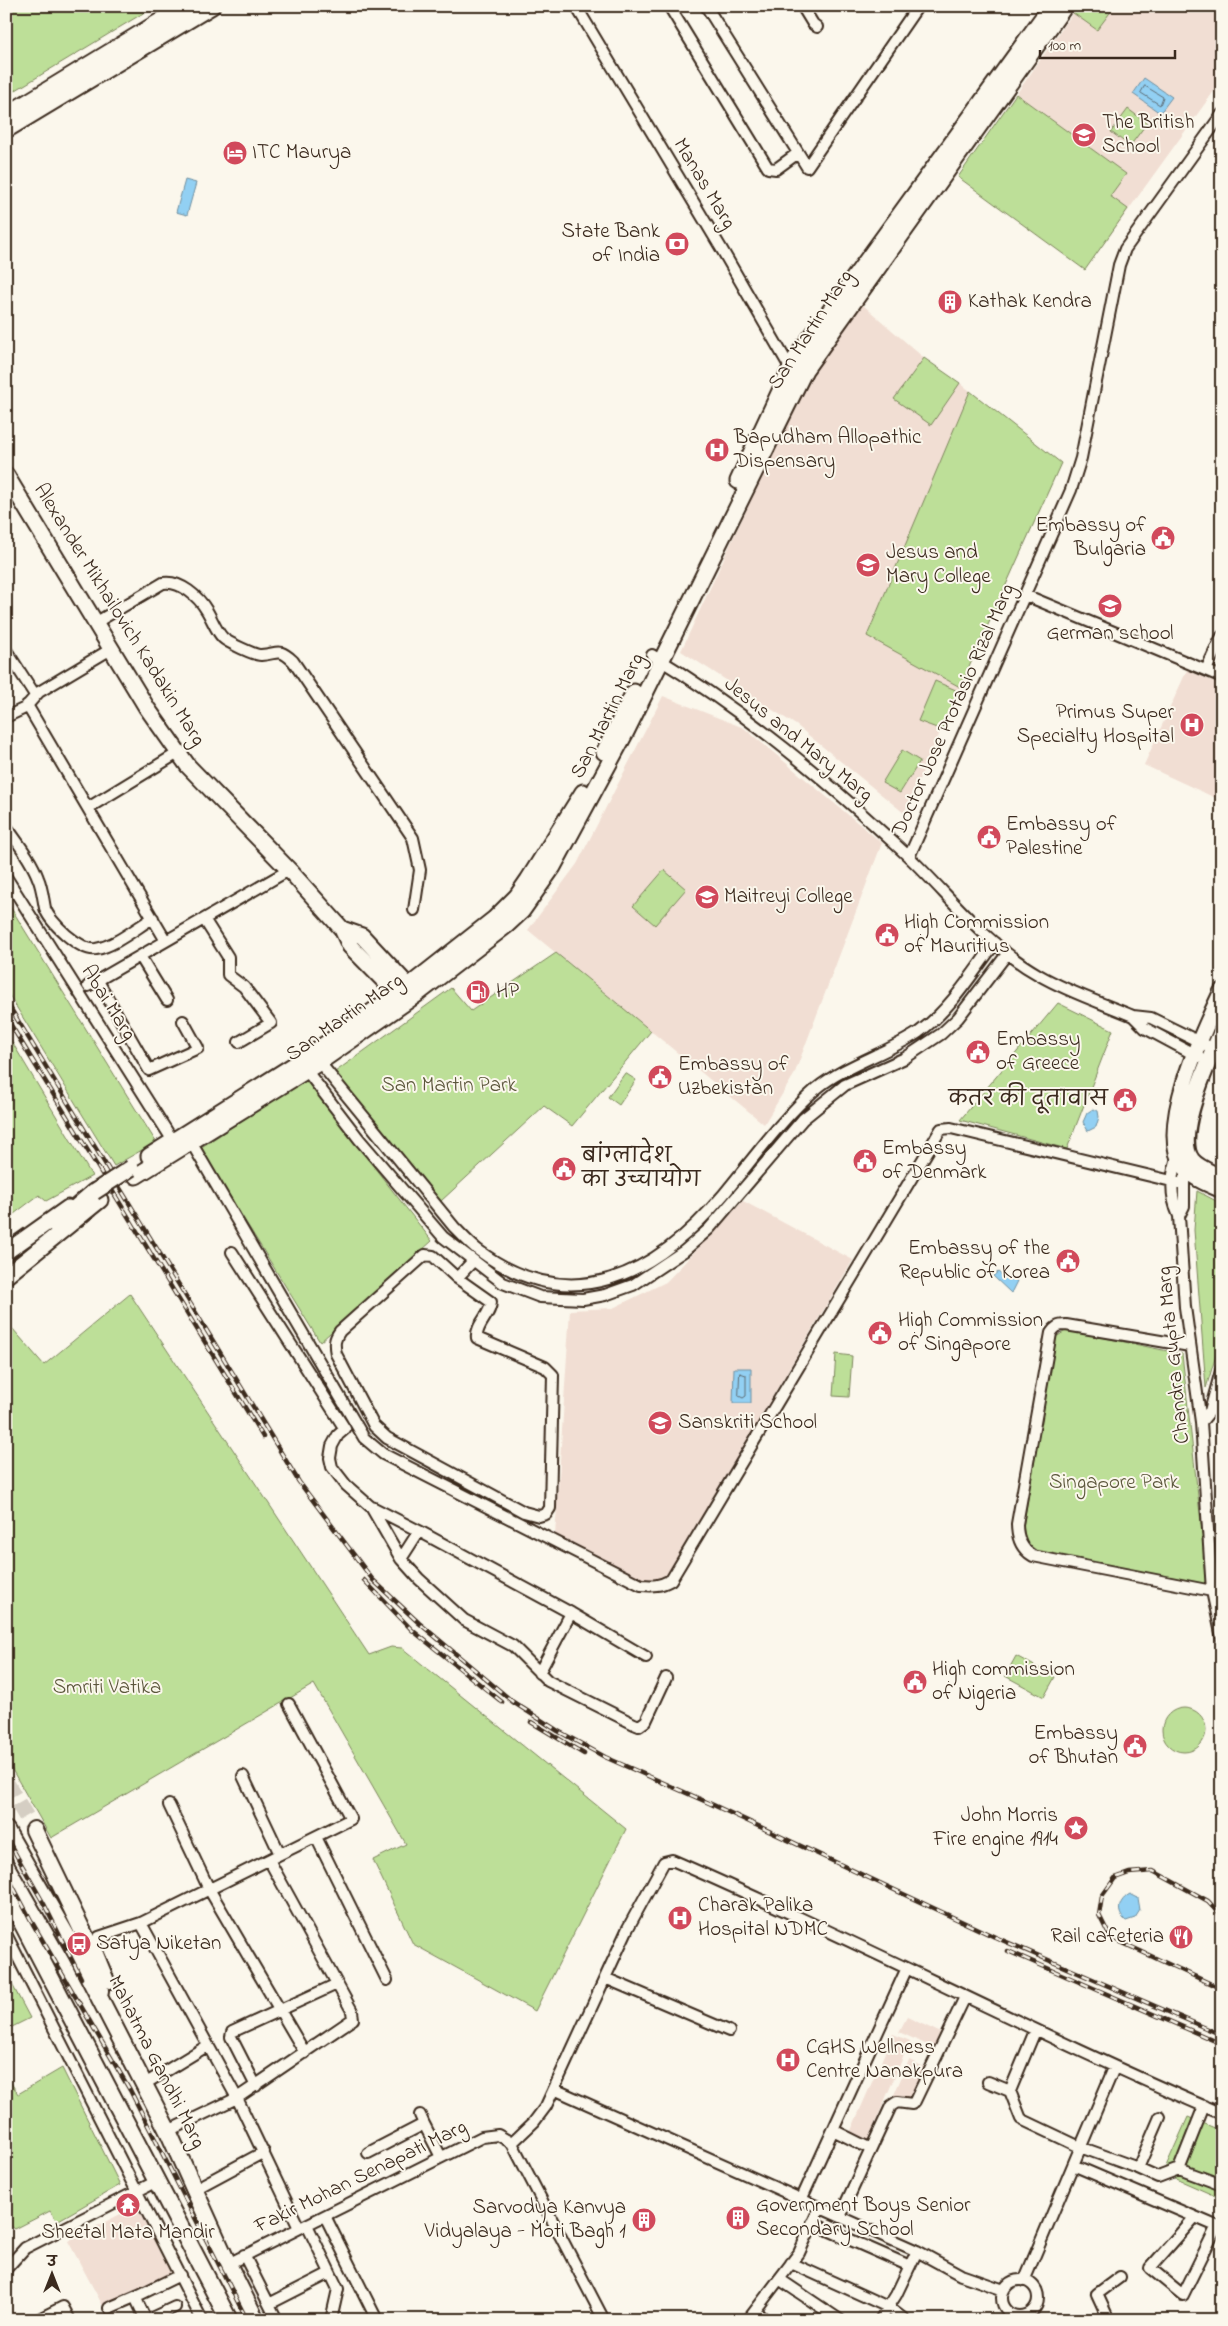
<svg xmlns="http://www.w3.org/2000/svg" width="1228" height="2326" viewBox="0 0 1228 2326" font-family="'Indie Flower','Playpen Sans Deva',sans-serif">
<rect width="100%" height="100%" fill="#fbf7ec"/>
<filter id="ink" filterUnits="userSpaceOnUse"><feTurbulence type="fractalNoise" baseFrequency=".02" numOctaves="2"/><feDisplacementMap in="SourceGraphic" scale="10" xChannelSelector="R" yChannelSelector="G"/><feConvolveMatrix kernelMatrix="1 2 1 2 8 2 1 2 1" color-interpolation-filters="sRGB"/></filter>
<g filter="url(#ink)">
<path fill="#f1ded3" d="M1078 6H1222V80L1085 270 958 177Z
M863 305 924 358 960 383 1061 463 904 813 796 725 681 651 804 385Z
M1187 670 1222 685V801L1144 765Z
M663 696 744 728 882 843 794 1075 764 1124 528 930 577 864Z
M743 1201 853 1260 665 1579 645 1581 555 1536 570 1310 613 1308 666 1282Z
M907 2017 941 2033 934 2048 899 2032Z
M893 2034 910 2041 867 2142 849 2135Z
M909 2060 924 2067 908 2103 893 2097Z
M136 2206 171 2274 104 2308 68 2241Z"/>
<path fill="#bddf98" stroke="#7c845b" d="M6 6H155L6 96Z
M1078 6H1115L1097 30 1073 13Z
M1016 94 1126 174 1110 196 1128 209 1085 270 958 177Z
M1128 109 1147 123 1130 146 1111 132Z
M924 358 960 383 931 425 894 399Z
M970 391 1061 463 960 687 867 636Z
M935 681 958 691 942 730 918 721Z
M902 750 920 761 900 793 882 783Z
M664 870 686 889 655 925 633 906Z
M6 900 156 1142 114 1166 6 990Z
M556 953 651 1031 572 1126 544 1106 441 1201 335 1072 451 988 471 1011Z
M1058 1003 1113 1030 1067 1149 960 1120Z
M6 1032 92 1176 46 1201 39 1195 6 1220Z
M625 1073 636 1080 619 1105 608 1097Z
M305 1079 432 1241 320 1342 200 1148Z
M1197 1191 1222 1204V1336L1206 1388 1194 1230Z
M130 1294 369 1655 391 1647 402 1648 626 1829 535 2011 413 1944 373 1860 406 1844 314 1684 51 1838 6 1759V1321L44 1365Z
M1067 1330 1182 1354 1208 1585 1035 1551C1026 1544 1025 1538 1023 1527L1056 1337Z
M836 1354 852 1356 849 1397 833 1396Z
M1016 1656 1055 1677 1044 1697 1005 1676Z
M1162 1730a22 22 0 1 1 44 0a22 22 0 1 1-44 0Z
M6 1973 30 2018 6 2030Z
M62 2068 120 2185 57 2221 50 2211 15 2229 6 2222V2075L18 2094Z
M1188 2117 1222 2131V2199L1163 2173Z"/>
<path fill="#92d0f3" stroke="#6f8e9e" d="M1144 78 1172 97 1160 113 1133 94Z
M185 180 196 183 187 215 176 212Z
M1093 1109 1098 1111 1099 1117 1096 1127 1088 1131 1083 1122 1087 1113Z
M998 1272 1006 1278 1012 1277 1017 1281 1011 1293 993 1276Z
M734 1368H751V1403H733Z
M1130 1894 1138 1898 1140 1910 1135 1918 1126 1921C1115 1912 1119 1900 1130 1894Z"/>
<g fill="none" stroke-linecap="round" stroke-linejoin="round">
<path stroke="#5e6c73" stroke-width="1" d="M1145 86 1163 97 1160 105 1141 93Z
M740 1373 746 1375V1396L743 1398 739 1396Z"/>
<path stroke="#d5cec3" stroke-width="16" stroke-dasharray="16 8" stroke-linecap="butt" d="M6 1262 32 1242
M6 1782 34 1830"/>
<defs>
<path id="street" d="M576 6 721 248 792 371
M669 6 768 168 776 169 798 153
M706 6 807 167 918 6
M802 6 813 24 817 27
M1025 595 1222 677
M95 623 163 583C180 580 199 597 207 611 212 619 216 631 223 638 227 642 256 656 261 655 278 654 278 647 293 661L413 838 420 870 414 910
M6 650 35 695
M652 655C745 711 829 782 908 856 951 897 987 946 1039 975 1068 992 1102 1003 1133 1016L1145 1028 1199 1057
M1206 670 1222 636
M27 705 166 941
M6 717 25 708 39 692 111 649
M88 808 178 753
M6 826C17 842 31 859 38 878 42 887 43 898 45 908 49 922 81 952 96 949 115 946 136 928 153 918
M909 857 1071 490 1081 458 1119 265 1125 249 1222 114
M6 877 175 1144
M204 919 228 957V975L244 987 271 1023 239 1042
M140 956 167 1000
M98 981 149 1070 198 1048 183 1021
M88 986 289 870
M1133 1016 1151 1018 1214 1049
M316 1058 454 1227C462 1235 470 1244 478 1250 572 1320 657 1274 724 1194 754 1158 780 1120 816 1089 847 1064 886 1054 919 1032 950 1010 972 974 995 943
M303 1066 359 1139 443 1237 503 1283 540 1297 583 1299 605 1295 633 1285 684 1251 709 1229 803 1119 845 1085 905 1058 941 1034 958 1018 1007 954
M191 1142 364 1438 383 1454 641 1585C653 1586 660 1586 671 1580L941 1129 951 1128 1184 1184
M1179 1154C1170 1173 1170 1197 1179 1216L1185 1307 1201 1422 1212 1591 1222 1638
M1179 1216 1184 1206V1178
M232 1252 345 1429 338 1435 332 1446 330 1458 332 1467 346 1485 371 1507 401 1559 419 1579 464 1620 513 1646 548 1681 634 1724 639 1726 646 1721 666 1678
M425 1255 433 1256 457 1278 491 1302C491 1315 475 1325 477 1338L545 1367 553 1375 550 1508 546 1514 539 1516 524 1512 387 1438 374 1426 336 1354C334 1344 334 1339 340 1331Z
M457 1278 473 1261
M1190 1346 1066 1325C1058 1325 1055 1327 1051 1333L1017 1524C1017 1538 1021 1549 1033 1556L1212 1591
M1201 1422 1210 1411 1222 1367
M372 1507 419 1531 401 1559
M419 1531 571 1613 539 1673
M571 1613 646 1657
M243 1776 280 1854
M169 1805 209 1889 305 2053
M316 1837 387 1980
M141 1923 237 2098 299 2228
M6 1934 202 2320
M605 1978 729 2031
M110 1983 94 1944 99 1937 141 1923 351 1819 289 1704
M988 2082 1010 2091 1021 2119 1080 2147 1138 2168
M143 2085 207 2046
M256 2086 231 2037 232 2032 337 1984
M554 2089 917 2251 961 2275 1004 2290
M1010 2091 1035 2031
M1204 2106 1179 2169 1222 2185
M420 2115 424 2124
M1160 2117 1138 2168 1158 2177 1179 2169
M833 2130 871 2149
M168 2131 237 2098 353 2019 352 2011 269 1860
M512 2143 534 2122 546 2106 628 1928 664 1862 672 1860C857 1940 1036 2035 1222 2114
M368 2153 424 2124 441 2157
M1073 2165 1221 2228
M195 2189 264 2152
M802 2198 906 1970
M325 2216 377 2320
M840 2216 891 2106 897 2102 912 2104 915 2101 965 1997
M1195 2217 1150 2268 1183 2295 1217 2226
M812 2223 910 2266
M307 2225 338 2289 331 2320
M244 2255 277 2320
M791 2263 888 2307 905 2320
M228 2264 482 2137 498 2135 512 2143 604 2320
M6 2269 25 2248 157 2181
M779 2279 840 2320
M1002 2298a18 18 0 1 1 36 0a18 18 0 1 1-36 0Z
M1024 2281 1114 2068
M269 2304 330 2273
M109 2308 139 2295
M755 2311 766 2320
M37 2320 63 2307 70 2320
M146 2320 137 2301 139 2295 180 2275
M147 2320 175 2307
M748 2320 799 2253 820 2207
M880 2320 896 2295 917 2251
M1109 2320 1097 2294 1120 2277"/>
<path id="secondary" d="M6 115 185 6
M6 130 212 6
M6 475 147 708 188 766 291 872 342 929 350 946 404 1001
M738 481 795 359 1051 6
M604 752 634 692
M342 929 362 936 415 993
M1222 991C1204 1029 1156 1128 1183 1166 1192 1178 1208 1184 1222 1190
M1222 1031C1211 1055 1173 1137 1192 1160 1198 1168 1213 1173 1222 1178
M149 1156 308 1056 409 986 494 919 517 896 528 880 583 792
M136 1176 320 1062 416 995 507 925 522 911 553 867 626 732 805 370 1065 6
M6 1252 68 1208
M6 1276 100 1200"/>
<path id="primary" d="M56 1225 94 1192
M6 1830 77 1954 168 2131 228 2264 256 2320
M34 1830 98 1963 100 1991
M6 1892 229 2320"/>
</defs>
<use href="#street" stroke="#3b2a1e" stroke-width="14"/>
<use href="#secondary" stroke="#3b2a1e" stroke-width="19"/>
<use href="#primary" stroke="#3b2a1e" stroke-width="20"/>
<use href="#street" stroke="#fbf7ec" stroke-width="10"/>
<use href="#secondary" stroke="#fbf7ec" stroke-width="15"/>
<use href="#primary" stroke="#fbf7ec" stroke-width="16"/>
<defs>
<path id="rail" d="M6 1001 299 1482 373 1580 419 1623 513 1702 558 1731 605 1757 709 1803 995 1937 1222 2035
M6 1017 263 1437
M364 1580 412 1630 502 1702
M531 1722 584 1754
M6 1837 44 1904 81 1978
M6 1873 33 1924 130 2090 247 2320
M1222 1916 1208 1901 1153 1871 1129 1873 1115 1878 1102 1896 1099 1915 1110 1937 1222 1989
M1008 1951 1222 2044"/>
</defs>
<use href="#rail" stroke="#3b2a1e" stroke-width="4.5"/>
<use href="#rail" stroke="#fbf7ec" stroke-width="2.5" stroke-dasharray="8" stroke-linecap="butt"/>
<defs>
<path id="secondary-bridge" d="M94 1192 131 1168"/>
</defs>
<use href="#secondary-bridge" stroke="#3b2a1e" stroke-width="19" stroke-linecap="butt"/>
<use href="#secondary-bridge" stroke="#fbf7ec" stroke-width="15"/>
</g>
</g>
<defs>
<symbol id="school-disc" viewBox="-11 -11 22 22"><circle r="9.5" fill="#d1495b" stroke="#fbf7ec"/><path d="M0-5L7-2L0 1L-7-2ZM-4 1L0 2.5L4 1V4Q0 6-4 4Z" fill="#fff"/></symbol>
<symbol id="hotel-disc" viewBox="-11 -11 22 22"><circle r="9.5" fill="#d1495b" stroke="#fbf7ec"/><path d="M-6-4.5h1.5V1H6V5H4.5V3h-9V5H-6ZM-4 0a1.8 1.8 0 1 1 3.6 0ZM.5 0V-2.5h3Q6-2.5 6 0Z" fill="#fff"/></symbol>
<symbol id="bank-disc" viewBox="-11 -11 22 22"><circle r="9.5" fill="#d1495b" stroke="#fbf7ec"/><path d="M-6-4H6V4H-6ZM0-2.3a2.3 2.3 0 1 0 0 4.6a2.3 2.3 0 1 0 0-4.6Z" fill="#fff"/></symbol>
<symbol id="building-disc" viewBox="-11 -11 22 22"><circle r="9.5" fill="#d1495b" stroke="#fbf7ec"/><path d="M-4-6H4V6H1V3H-1V6H-4ZM-2.5-4.3h1.7v1.8h-1.7ZM.8-4.3h1.7v1.8H.8ZM-2.5-1h1.7V.8h-1.7ZM.8-1h1.7V.8H.8Z" fill="#fff"/></symbol>
<symbol id="hospital-disc" viewBox="-11 -11 22 22"><circle r="9.5" fill="#d1495b" stroke="#fbf7ec"/><path d="M-5-5h3v3.5h4V-5h3V5h-3V1.5h-4V5h-3Z" fill="#fff"/></symbol>
<symbol id="civic-disc" viewBox="-11 -11 22 22"><circle r="9.5" fill="#d1495b" stroke="#fbf7ec"/><path d="M-.6-6.5H3V-4.5H.6V-3L4-1V1h2V6H-6V1h2V-1L-.6-3ZM-1.2 2.5V6h2.4V2.5Z" fill="#fff"/></symbol>
<symbol id="university-disc" viewBox="-11 -11 22 22"><circle r="9.5" fill="#d1495b" stroke="#fbf7ec"/><path d="M0-5L7-2L0 1L-7-2ZM-4 1L0 2.5L4 1V4Q0 6-4 4Z" fill="#fff"/></symbol>
<symbol id="fuel-disc" viewBox="-11 -11 22 22"><circle r="9.5" fill="#d1495b" stroke="#fbf7ec"/><path d="M-5.5-6h7V0h2V4h1.3V-2.5L3-4.5l.8-.8L6-3V5H2.5V1h-1V6h-7ZM-4.2-4.7v3.2H.2V-4.7Z" fill="#fff"/></symbol>
<symbol id="sight-disc" viewBox="-11 -11 22 22"><circle r="9.5" fill="#d1495b" stroke="#fbf7ec"/><path d="M0-6L1.8-2.2L6-1.7L2.9 1.2L3.7 5.4L0 3.3L-3.7 5.4L-2.9 1.2L-6-1.7L-1.8-2.2Z" fill="#fff"/></symbol>
<symbol id="restaurant-disc" viewBox="-11 -11 22 22"><circle r="9.5" fill="#d1495b" stroke="#fbf7ec"/><path d="M-5-6h1v4h1v-4h1v4h1v-4h1v5L-1.5 .5V6h-2V.5L-5-1ZM5-6V6H3V1.5H1.5Q1.5-4 5-6Z" fill="#fff"/></symbol>
<symbol id="bus-disc" viewBox="-11 -11 22 22"><circle r="9.5" fill="#d1495b" stroke="#fbf7ec"/><path d="M-5-6H5V4H4V6H2V4H-2V6H-4V4H-5ZM-3.5-4V0h7V-4ZM-3.5 1.2v1.5H-2V1.2ZM2 1.2v1.5H3.5V1.2Z" fill="#fff"/></symbol>
<symbol id="temple-disc" viewBox="-11 -11 22 22"><circle r="9.5" fill="#d1495b" stroke="#fbf7ec"/><path d="M0-6L5-2H3V0L6.5 2.5H4V6H1.5V3h-3V6H-4V2.5H-6.5L-3 0V-2H-5Z" fill="#fff"/></symbol>
</defs>
<g fill-rule="evenodd">
<use href="#school-disc" x="1070" y="121" width="28" height="28"/>
<use href="#hotel-disc" x="221" y="139" width="28" height="28"/>
<use href="#bank-disc" x="663" y="230" width="28" height="28"/>
<use href="#building-disc" x="936" y="288" width="28" height="28"/>
<use href="#hospital-disc" x="703" y="436" width="28" height="28"/>
<use href="#civic-disc" x="1149" y="524" width="28" height="28"/>
<use href="#university-disc" x="854" y="551" width="28" height="28"/>
<use href="#school-disc" x="1096" y="592" width="28" height="28"/>
<use href="#hospital-disc" x="1178" y="711" width="28" height="28"/>
<use href="#civic-disc" x="975" y="823" width="28" height="28"/>
<use href="#university-disc" x="693" y="883" width="28" height="28"/>
<use href="#civic-disc" x="873" y="921" width="28" height="28"/>
<use href="#fuel-disc" x="464" y="978" width="28" height="28"/>
<use href="#civic-disc" x="964" y="1038" width="28" height="28"/>
<use href="#civic-disc" x="646" y="1063" width="28" height="28"/>
<use href="#civic-disc" x="1111" y="1086" width="28" height="28"/>
<use href="#civic-disc" x="851" y="1147" width="28" height="28"/>
<use href="#civic-disc" x="550" y="1155" width="28" height="28"/>
<use href="#civic-disc" x="1054" y="1247" width="28" height="28"/>
<use href="#civic-disc" x="866" y="1319" width="28" height="28"/>
<use href="#school-disc" x="646" y="1409" width="28" height="28"/>
<use href="#civic-disc" x="901" y="1668" width="28" height="28"/>
<use href="#civic-disc" x="1121" y="1732" width="28" height="28"/>
<use href="#sight-disc" x="1062" y="1814" width="28" height="28"/>
<use href="#hospital-disc" x="666" y="1904" width="28" height="28"/>
<use href="#restaurant-disc" x="1167" y="1923" width="28" height="28"/>
<use href="#bus-disc" x="65" y="1930" width="28" height="28"/>
<use href="#hospital-disc" x="774" y="2046" width="28" height="28"/>
<use href="#temple-disc" x="114" y="2191" width="28" height="28"/>
<use href="#building-disc" x="724" y="2204" width="28" height="28"/>
<use href="#building-disc" x="630" y="2206" width="28" height="28"/>
</g>
<g text-anchor="middle" dominant-baseline="central" stroke-width="4" stroke-linejoin="round" paint-order="stroke">
<g font-size="21" fill="#3b2a1e" stroke="#fbf7ec" text-anchor="start">
<text x="1102" y="123">The British<tspan x="1102" dy="24">School</tspan></text>
<text x="252" y="153">ITC Maurya</text>
<text x="660" y="232" text-anchor="end">State Bank<tspan x="660" dy="24">of India</tspan></text>
<text x="968" y="302">Kathak Kendra</text>
<text x="734" y="438">Bapudham Allopathic<tspan x="734" dy="24">Dispensary</tspan></text>
<text x="1146" y="526" text-anchor="end">Embassy of<tspan x="1146" dy="24">Bulgaria</tspan></text>
<text x="886" y="553">Jesus and<tspan x="886" dy="24">Mary College</tspan></text>
<text x="1110" y="634" text-anchor="middle">German school</text>
<text x="1174" y="713" text-anchor="end">Primus Super<tspan x="1174" dy="24">Specialty Hospital</tspan></text>
<text x="1006" y="825">Embassy of<tspan x="1006" dy="24">Palestine</tspan></text>
<text x="724" y="897">Maitreyi College</text>
<text x="904" y="923">High Commission<tspan x="904" dy="24">of Mauritius</tspan></text>
<text x="496" y="992">HP</text>
<text x="996" y="1040">Embassy<tspan x="996" dy="24">of Greece</tspan></text>
<text x="678" y="1065">Embassy of<tspan x="678" dy="24">Uzbekistan</tspan></text>
<text x="1108" y="1100" text-anchor="end">कतर की दूतावास</text>
<text x="882" y="1149">Embassy<tspan x="882" dy="24">of Denmark</tspan></text>
<text x="582" y="1157">बांग्लादेश<tspan x="582" dy="24">का उच्चायोग</tspan></text>
<text x="1050" y="1249" text-anchor="end">Embassy of the<tspan x="1050" dy="24">Republic of Korea</tspan></text>
<text x="898" y="1321">High Commission<tspan x="898" dy="24">of Singapore</tspan></text>
<text x="678" y="1423">Sanskriti School</text>
<text x="932" y="1670">High commission<tspan x="932" dy="24">of Nigeria</tspan></text>
<text x="1118" y="1734" text-anchor="end">Embassy<tspan x="1118" dy="24">of Bhutan</tspan></text>
<text x="1058" y="1816" text-anchor="end">John Morris<tspan x="1058" dy="24">Fire engine 1914</tspan></text>
<text x="698" y="1906">Charak Palika<tspan x="698" dy="24">Hospital NDMC</tspan></text>
<text x="1164" y="1937" text-anchor="end">Rail cafeteria</text>
<text x="96" y="1944">Satya Niketan</text>
<text x="806" y="2048">CGHS Wellness<tspan x="806" dy="24">Centre Nanakpura</tspan></text>
<text x="756" y="2206">Government Boys Senior<tspan x="756" dy="24">Secondary School</tspan></text>
<text x="626" y="2208" text-anchor="end">Sarvodya Kanvya<tspan x="626" dy="24">Vidyalaya - Moti Bagh 1</tspan></text>
<text x="128" y="2233" text-anchor="middle">Sheetal Mata Mandir</text>
</g>
<g font-size="21" fill="#3b2a1e" stroke="#fbf7ec">
<text transform="translate(704 184) rotate(59)">Manas Marg</text>
<text transform="translate(811 330) rotate(-57)">San Martin Marg</text>
<text transform="translate(119 615) rotate(58)">Alexander Mikhailovich Kadakin Marg</text>
<text transform="translate(954 710) rotate(-66)">Doctor Jose Protasio Rizal Marg</text>
<text transform="translate(608 716) rotate(-63)">San Martin Marg</text>
<text transform="translate(798 740) rotate(39)">Jesus and Mary Marg</text>
<text transform="translate(108 1003) rotate(58)">Abai Marg</text>
<text transform="translate(345 1018) rotate(-35)">San Martin Marg</text>
<text transform="translate(1174 1355) rotate(-96)">Chandra Gupta Marg</text>
<text transform="translate(156 2062) rotate(63)">Mahatma Gandhi Marg</text>
<text transform="translate(361 2177) rotate(-26)">Fakir Mohan Senapati Marg</text>
</g>
<g font-size="21" fill="#5c573c" stroke="#fbf7ec">
<text x="449" y="1086">San Martin Park</text>
<text x="1114" y="1483">Singapore Park</text>
<text x="107" y="1688">Smriti Vatika</text>
</g>
</g>
<rect width="1228" height="2326" fill="none" stroke="#fbf7ec" stroke-width="25"/>
<rect x="12" y="12" width="1203" height="2301" fill="none" stroke="#3b2a1e" stroke-width="2" filter="url(#ink)"/>
<g transform="translate(52 2274)" stroke="#fbf7ec" stroke-width="4" paint-order="stroke">
<path d="M0-4L9 19L0 12L-9 19Z" fill="#3b2a1e"/>
<text y="-8" font-size="14" font-weight="bold" text-anchor="middle" fill="#3b2a1e">उ</text>
</g>
<path d="M1040 50v8h135v-8" fill="none" stroke="#3b2a1e" stroke-width="2.5"/>
<text x="1048" y="50" font-size="15" fill="#3b2a1e" stroke="#fbf7ec" stroke-width="4" paint-order="stroke">100 m</text>
</svg>
